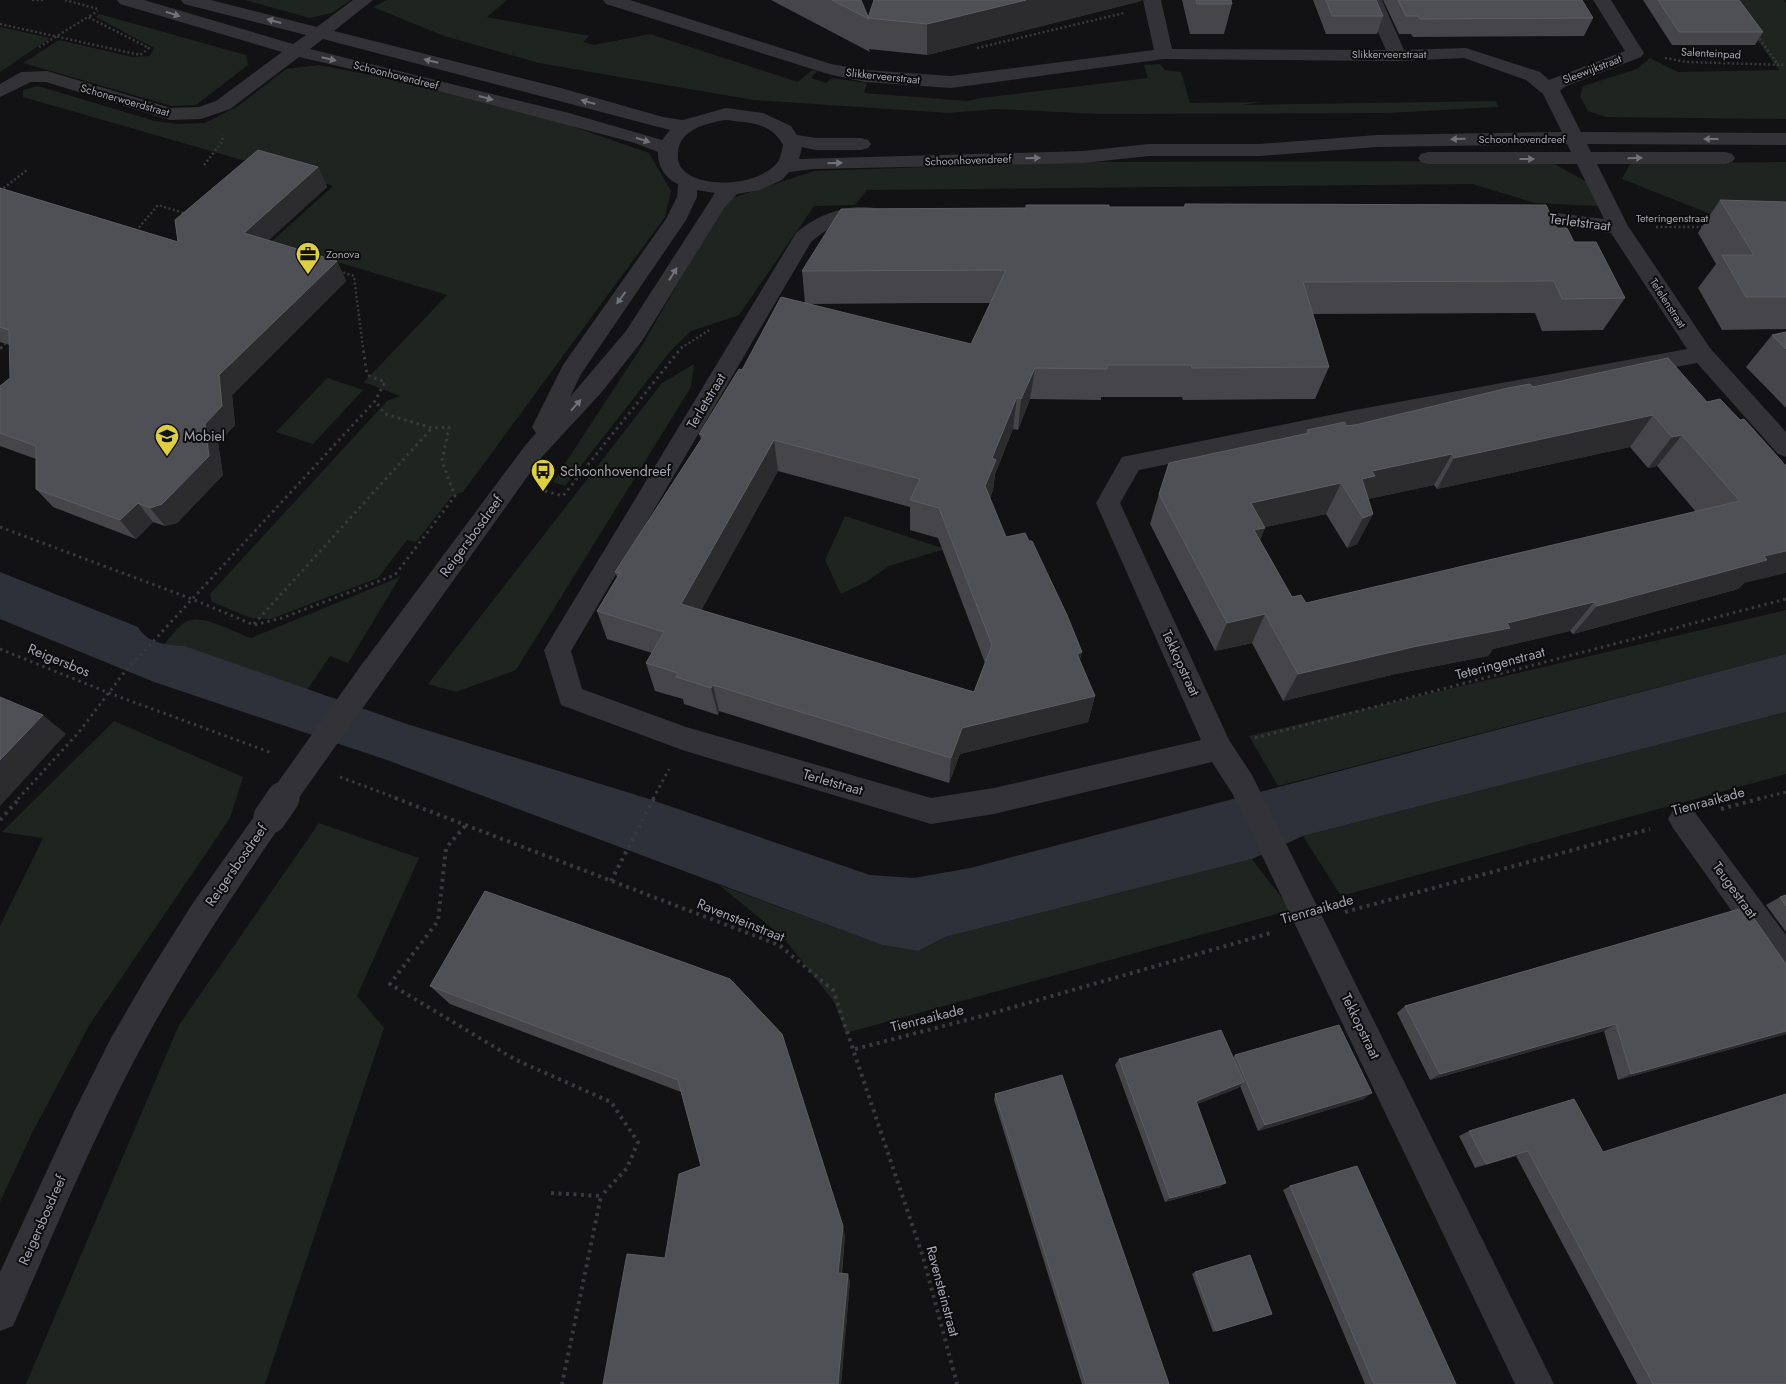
<svg xmlns="http://www.w3.org/2000/svg" width="1786" height="1384" viewBox="0 0 1786 1384" font-family="Jost,sans-serif">
<rect width="100%" height="100%" fill="#121113"/>
<path fill="#1e2520" d="M245 0H351L332 13 310 18Z
M387 0H507L487 17 589 36 583 42 594 45 650 34 798 82 812 70 817 71 811 78 826 83 832 78 867 83 864 93 968 101 981 98 1148 78 1144 65 1160 64 1165 70 1181 72 1190 103 1261 102 1243 105 1496 101 1498 107 1387 113 1099 114 996 109 948 113 753 100 539 63 444 36 373 7Z
M1728 0H1784L1786 3V119L1606 117 1588 111 1580 97 1583 86 1637 69 1650 58 1678 72 1779 70Z
M99 14 246 55 248 65 196 105 172 106 23 63 59 40 133 57 150 56 154 48 96 17Z
M0 27 50 38 0 72Z
M319 65 417 84 557 121 649 153 671 191 665 217 463 492 452 496 416 542 407 540 378 578 271 619 251 618 212 602 210 594 387 401 400 396 364 382 447 295 271 242 333 186 23 97V90L38 86 155 121 178 124 205 123 238 106 286 69Z
M1549 161 1589 183 1599 206 1535 203 1472 184 867 190 855 205 814 206 739 315 691 331 672 349 565 486 553 482 640 349 726 200 814 171 1066 162Z
M1786 162V221H1728L1622 179 1630 164Z
M694 364 691 387 516 670 456 692 428 684 662 383Z
M327 378 363 390 313 444 276 432Z
M845 516 945 549 889 566 866 582 841 594 825 560Z
M400 577 348 663 330 656 307 690 185 646 164 645C171 636 179 624 190 620 203 615 237 633 251 638Z
M1786 610V654L1278 786 1249 736Z
M1786 712V774L1341 896 1303 836Z
M114 721 243 777 230 818 90 1024 32 1133 0 1202V926L43 838 2 832Z
M319 823 419 858 357 996 384 1028 265 1384H26L179 1025Z
M1252 859 1291 910 846 1033 834 1002 783 937 719 885 882 945 918 951 945 937Z"/>
<path fill="#2c313a" d="M0 572 138 627C148 644 167 645 185 646L407 724 646 798 870 875 914 878 970 868 1786 654V712L1303 836 1252 859 945 937 918 951 882 945 384 759 154 682 0 619Z"/>
<g fill="none" stroke-linecap="round" stroke-linejoin="round">
<path stroke="#39393e" stroke-width="2.5" stroke-dasharray="2 2.5" stroke-linecap="butt" d="M32 0H43
M65 0 98 9
M0 24 140 55 149 48 88 17 98 11
M1757 35 1778 65
M39 47 88 17
M977 48 1124 13
M1665 58 1686 62 1786 65
M204 165 222 142 223 135
M0 191 27 170
M1656 227H1705
M136 231 158 205 187 214
M339 271 354 276 363 348
M1 348 8 341
M681 348 711 329"/>
<path stroke="#39393e" stroke-width="3" stroke-dasharray="2.5 4" stroke-linecap="butt" d="M0 349 2 347
M545 491 563 496 682 347
M0 527 192 599 254 625 282 618 395 575 455 496 442 461 449 427 432 428 385 414 375 401
M254 624 432 428
M0 649 109 693 272 753
M1255 738 1786 599
M340 777 399 799
M18 799 79 732 123 674 375 401 385 382 367 375 363 347
M653 799 669 769
M1758 799 1786 792"/>
<path stroke="#39393e" stroke-width="4" stroke-dasharray="3 4.5" stroke-linecap="butt" d="M395 798 779 945 833 990 923 1257 957 1384
M1721 809 1762 798
M0 820 20 798
M465 826 446 848 438 921 390 984 516 1060 611 1102 638 1142 627 1168 601 1196
M611 881 654 798
M1345 912 1650 829
M855 1049 986 1015 1274 932
M551 1193 601 1196 562 1384"/>
<path fill="#333337" fill-rule="evenodd" d="M117 0H144L293 44 306 35 184 4 181 0H211L317 27 353 0H373L334 31 561 88 663 117 683 120 726 108 763 113 791 126 797 135 816 138H861L868 140 871 144 868 148 861 150H816L802 147 799 159 1083 151 1149 144H1259L1377 135 1562 132 1543 94 1526 80 1464 58 1397 61 1164 59 951 88 865 82 828 74 606 4 603 0H630L831 64 865 70 951 76 1154 50 1143 0H1161L1172 49 1386 50 1364 0H1382L1404 50 1466 48 1540 72 1549 80 1625 51 1593 0H1611L1644 53 1641 57 1564 87 1560 91 1581 132 1786 133V145L1587 144 1591 152H1725L1732 154 1735 158 1732 162 1725 164H1597L1628 226 1710 348 1786 432V457L1778 454 1697 363 1355 426 1139 470 1120 503 1229 740 1252 775 1554 1384H1515L1232 793 1212 762 994 814 931 824 685 751 561 705 544 650 796 233C818 214 850 202 879 209L882 214 879 219C848 227 839 217 811 242L571 651 582 689 686 727 931 798 994 788 1201 740 1096 503 1122 457 1355 410 1687 349 1611 233 1515 220 1508 219 1505 214 1508 209 1515 208 1604 219 1577 164H1428L1421 162 1418 158 1421 154 1428 152H1571L1567 144 1377 147 1259 156H1149L1083 163 813 169 789 172 782 180 760 190 737 194 724 208 642 341 601 393 540 459 383 679 373 682 363 679 359 671 363 663 524 447 536 433 532 427 563 365 666 219 677 197 678 184C666 179 657 166 658 152L635 143 394 79 299 57 230 109 201 119 170 120 46 82H31L0 97V84L21 72 47 71 171 108 199 107 216 101 282 52 120 4ZM323 39 670 130 662 140 569 113 310 49ZM726 120C749 123 771 122 783 145 782 149 781 156 779 160 764 184 710 189 688 174 681 169 677 163 678 154 678 130 706 123 726 120ZM697 190 715 193 626 331 570 397 581 374 686 220 697 197Z
M270 804 280 808 285 817 280 826C228 902 177 979 134 1061 89 1147 52 1237 13 1326L0 1331V1272L74 1112 111 1038 147 976 193 903 260 808Z
M1683 806 1693 810 1786 935V976L1775 972 1673 828 1668 819 1673 810Z"/>
<path stroke="#333337" stroke-width="26" d="M282 799 373 671"/>
<path stroke="#333337" stroke-width="33" d="M270 817 283 798"/>
</g>
<path fill="#45454a" fill-rule="evenodd" d="M771 0H861L868 17 1141 1 927 55 869 49 870 52Z
M1182 0H1231L1232 4 1224 34H1190Z
M1313 0H1376L1383 16 1377 34H1326Z
M1383 0H1582L1593 18 1584 36 1413 37 1411 34H1399Z
M1643 0H1739L1763 32 1755 45H1672Z
M318 167 327 187 268 240 337 261 346 281 232 395 235 425 218 443 223 475 177 523 165 526 153 522 136 539 53 507 36 489V459L0 446V386L10 378V345L0 342V188L178 242Z
M1720 200 1786 202V329L1722 330 1698 288 1716 264 1698 233Z
M1185 204 1557 228 1574 242 1625 298 1603 330 1542 331 1535 313 1313 314 1329 367 1315 399 1183 400 1182 397H1101V400L1030 399 1018 430 1013 429 995 474 993 490 990 498 1006 537 1080 660 1095 696 1088 722 960 754 949 783 719 711 718 715 684 704 683 699 655 691 646 663 652 653 607 639 597 611 617 577 615 572 701 439 699 434 742 370 805 303 802 271 1026 208V205L1109 207H1184ZM926 303H990L971 344 808 304ZM778 471 910 507V530L938 538 985 663 974 692 701 610Z
M1786 332V408L1746 367 1772 335Z
M1533 387 1707 402 1740 420 1744 583 1738 589 1573 634 1570 631 1493 649 1488 656 1395 674 1283 701 1252 643 1215 651 1150 524 1159 494 1306 434 1307 430 1355 425ZM1630 447 1648 468 1657 466 1696 512 1306 603 1292 597 1260 540 1265 527 1326 514 1347 548 1357 544 1373 514 1368 499 1434 485 1437 489Z
M485 891 845 1235 842 1274 850 1281 841 1384H603L665 1258 701 1166 681 1092 450 1004 430 986Z
M1786 895V932L1766 905 1780 897Z
M1405 1006 1786 1034 1618 1080 1604 1031 1430 1080 1397 1013Z
M1235 1055 1364 1099 1258 1131 1240 1086 1238 1088 1197 1104 1220 1187 1165 1202 1115 1065 1119 1059 1233 1058Z
M995 1094 1169 1384H1082L994 1100Z
M1469 1131 1603 1152 1786 1384H1637L1516 1156 1475 1168 1459 1136Z
M1290 1186 1456 1384H1365L1283 1190Z
M1195 1272 1272 1314 1213 1332 1192 1274Z"/>
<path fill="#2c2c2f" d="M1026 0H1142L1141 1 927 55V24Z
M318 167 327 187 255 253 244 233Z
M337 261 346 281 232 395 235 425 218 443 223 475 177 523 165 526 150 508 219 375Z
M1035 368 1030 399 1018 430 1021 399Z
M1017 397 1013 429 995 474 993 490 982 517 985 486 992 458Z
M1653 415 1630 447 1437 489 1454 458Z
M1682 435 1657 466 1648 468 1672 437Z
M774 440 778 471 689 633 681 604Z
M1452 454 1434 485 1363 500 1362 479 1372 471Z
M1341 483 1326 514 1239 533 1251 503Z
M138 503 153 522 136 539 120 520Z
M1373 514 1357 544 1347 548 1363 518Z
M1265 528 1253 557 1254 530Z
M1786 551V573L1744 583 1738 589 1573 634 1597 606 1764 556Z
M1594 602 1570 631 1493 649 1488 656 1395 674 1283 701 1298 674Z
M1265 614 1252 643 1215 651 1227 623Z
M1082 652 1075 680 1077 654Z
M713 685 719 711 718 715 711 688Z
M1095 696 1088 722 960 754 949 783 951 758 962 728Z
M43 715 66 734 0 806V760Z
M1616 1024 1604 1031 1430 1080 1440 1074Z
M1786 1031V1034L1618 1080 1631 1074Z
M1244 1082 1238 1088 1190 1107 1196 1101Z
M1372 1093 1364 1099 1258 1131 1265 1125Z
M1528 1151 1516 1156 1475 1168 1486 1164Z
M1226 1183 1220 1187 1165 1202 1170 1198Z
M843 1226 845 1235 841 1280 838 1273Z
M848 1274 850 1281 841 1384H838Z"/>
<path fill="#4f5055" stroke="#5d5d64" fill-rule="evenodd" d="M832 0H861L869 19Z
M874 0H1026L927 24 868 18Z
M1196 0H1231L1232 4H1197Z
M1326 0H1376L1383 16H1332Z
M1398 0H1582L1593 18 1420 19 1418 16H1406Z
M1658 0H1739L1763 32H1679Z
M258 150 318 167 244 233 337 261 219 375 222 406 205 424 209 456 162 504 150 508 138 503 120 520 36 489V446L0 433V386L10 378 9 330 0 327V188L178 242 175 220Z
M1720 200 1786 202V297H1746L1722 255H1754Z
M1185 204 1546 205 1557 228H1567L1574 242H1596L1625 298 1562 299 1554 281 1303 282 1329 367 1192 368 1191 365H1107V369L1035 368 1021 399 1017 397 992 458 996 460 985 486 1006 537 1025 533 1029 541H1032L1067 615 1082 652 1077 654 1095 696 962 728 951 758 713 685 711 688 676 677 678 673 646 663 664 632 597 611 620 573 615 572 704 435 699 434 739 369 742 370 781 297 971 344 1006 270 802 271 841 209 1026 208V205H1109V207H1185ZM774 440 920 479 910 500 939 508 992 645 974 692 681 604Z
M1786 332V349L1772 335Z
M1668 358 1707 402 1720 399 1740 420 1744 419 1786 466V551L1764 556 1767 560 1597 606 1594 602 1507 623 1510 628 1413 647 1298 674 1265 614 1227 623 1159 494 1169 463 1309 433 1307 430 1345 422 1346 426 1355 425 1508 388 1530 384 1533 387ZM1653 415 1672 437 1682 435 1740 501 1306 603 1301 595 1292 597 1254 530 1265 528 1251 503 1341 483 1363 518 1373 514 1362 479 1375 476 1372 471 1452 454 1454 458Z
M0 697 43 715 0 760Z
M485 891 730 979 782 1034 843 1226 838 1273 848 1274 838 1384H603L627 1254 665 1258 679 1174 701 1166 678 1080 430 986Z
M1786 895V906L1780 897Z
M1746 907 1786 964V1031L1631 1074 1616 1024 1440 1074 1405 1006Z
M1339 1025 1372 1093 1265 1125 1235 1055Z
M1221 1030 1244 1082 1196 1101 1226 1183 1170 1198 1119 1059Z
M1062 1075 1169 1384H1086L995 1094Z
M1786 1094V1384H1653L1528 1151 1486 1164 1469 1131 1574 1099 1603 1152Z
M1357 1166 1456 1384H1374L1290 1186Z
M1250 1255 1272 1314 1216 1331 1195 1272Z"/>
<defs><path id="oneway-solid" d="M-6-.8H1V-3.2L6.5 0L1 3.2V.8H-6Z" transform="scale(1.25)"/></defs>
<g fill="#71727b">
<use href="#oneway-solid" transform="translate(173 14) rotate(17)"/>
<use href="#oneway-solid" transform="translate(274 21) rotate(-165)"/>
<use href="#oneway-solid" transform="translate(329 59) rotate(13)"/>
<use href="#oneway-solid" transform="translate(431 61) rotate(-166)"/>
<use href="#oneway-solid" transform="translate(486 98) rotate(15)"/>
<use href="#oneway-solid" transform="translate(588 102) rotate(-164)"/>
<use href="#oneway-solid" transform="translate(1458 139) rotate(179)"/>
<use href="#oneway-solid" transform="translate(1711 139) rotate(180)"/>
<use href="#oneway-solid" transform="translate(643 140) rotate(18)"/>
<use href="#oneway-solid" transform="translate(1033 158) rotate(-2)"/>
<use href="#oneway-solid" transform="translate(1635 158) rotate(-1)"/>
<use href="#oneway-solid" transform="translate(1527 159)"/>
<use href="#oneway-solid" transform="translate(835 163) rotate(-1)"/>
<use href="#oneway-solid" transform="translate(673 274) rotate(-58)"/>
<use href="#oneway-solid" transform="translate(621 298) rotate(126)"/>
<use href="#oneway-solid" transform="translate(576 405) rotate(-48)"/>
</g>
<defs>
<symbol id="office-pin" viewBox="-11 -11 22 30"><path d="M0 17L-7.5 6A9.5 9.5 0 1 1 7.5 6Z" fill="#ddcf3f" stroke="#0d0c0d"/><path d="M-6-3h4V-5.5h4V-3h4V5H-6ZM-1-4.5V-3h2v-1.5ZM-6 0V1H6V0Z" fill="#111"/></symbol>
<symbol id="school-pin" viewBox="-11 -11 22 30"><path d="M0 17L-7.5 6A9.5 9.5 0 1 1 7.5 6Z" fill="#ddcf3f" stroke="#0d0c0d"/><path d="M0-5L7-2L0 1L-7-2ZM-4 1L0 2.5L4 1V4Q0 6-4 4Z" fill="#111"/></symbol>
<symbol id="bus-pin" viewBox="-11 -11 22 30"><path d="M0 17L-7.5 6A9.5 9.5 0 1 1 7.5 6Z" fill="#ddcf3f" stroke="#0d0c0d"/><path d="M-5-6H5V4H4V6H2V4H-2V6H-4V4H-5ZM-3.5-4V0h7V-4ZM-3.5 1.2v1.5H-2V1.2ZM2 1.2v1.5H3.5V1.2Z" fill="#111"/></symbol>
</defs>
<g fill-rule="evenodd">
<use href="#office-pin" x="294" y="240" width="28" height="38"/>
<use href="#school-pin" x="153" y="422" width="28" height="38"/>
<use href="#bus-pin" x="529" y="457" width="28" height="38"/>
</g>
<g text-anchor="middle" dominant-baseline="central" stroke-width="4" stroke-linejoin="round" paint-order="stroke">
<g font-size="11" fill="#a4a5b2" stroke="#0d0c0d">
<text transform="translate(1711 53) rotate(3)">Salenteinpad</text>
<text x="1389" y="54">Slikkerveerstraat</text>
<text transform="translate(1592 69) rotate(-21)">Sleewijkstraat</text>
<text transform="translate(396 75) rotate(14)">Schoonhovendreef</text>
<text transform="translate(883 76) rotate(6)">Slikkerveerstraat</text>
<text transform="translate(125 100) rotate(16)">Schonerwoerdstraat</text>
<text x="1522" y="139">Schoonhovendreef</text>
<text transform="translate(968 160) rotate(-2)">Schoonhovendreef</text>
<text x="1672" y="218">Teteringenstraat</text>
<text transform="translate(1668 303) rotate(57)">Tefelenstraat</text>
</g>
<g font-size="11" fill="#a4a5b2" stroke="#0d0c0d" text-anchor="start">
<text x="326" y="254">Zonova</text>
</g>
<g font-size="14" fill="#a4a5b2" stroke="#0d0c0d">
<text transform="translate(1580 222) rotate(7)">Terletstraat</text>
<text transform="translate(706 401) rotate(-59)">Terletstraat</text>
<text transform="translate(471 536) rotate(-54)">Reigersbosdreef</text>
<text transform="translate(59 660) rotate(22)">Reigersbos</text>
<text transform="translate(1181 663) rotate(65)">Tekkopstraat</text>
<text transform="translate(1500 663) rotate(-15)">Teteringenstraat</text>
<text transform="translate(833 782) rotate(16)">Terletstraat</text>
<text transform="translate(1708 801) rotate(-15)">Tienraaikade</text>
<text transform="translate(236 865) rotate(-55)">Reigersbosdreef</text>
<text transform="translate(1735 890) rotate(54)">Teugestraat</text>
<text transform="translate(1317 909) rotate(-16)">Tienraaikade</text>
<text transform="translate(741 920) rotate(22)">Ravensteinstraat</text>
<text transform="translate(927 1018) rotate(-14)">Tienraaikade</text>
<text transform="translate(1361 1026) rotate(64)">Tekkopstraat</text>
<text transform="translate(42 1220) rotate(-66)">Reigersbosdreef</text>
<text transform="translate(943 1291) rotate(75)">Ravensteinstraat</text>
</g>
<g font-size="14" fill="#a4a5b2" stroke="#0d0c0d" text-anchor="start">
<text x="184" y="436">Mobiel</text>
<text x="560" y="471">Schoonhovendreef</text>
</g>
</g>
</svg>
